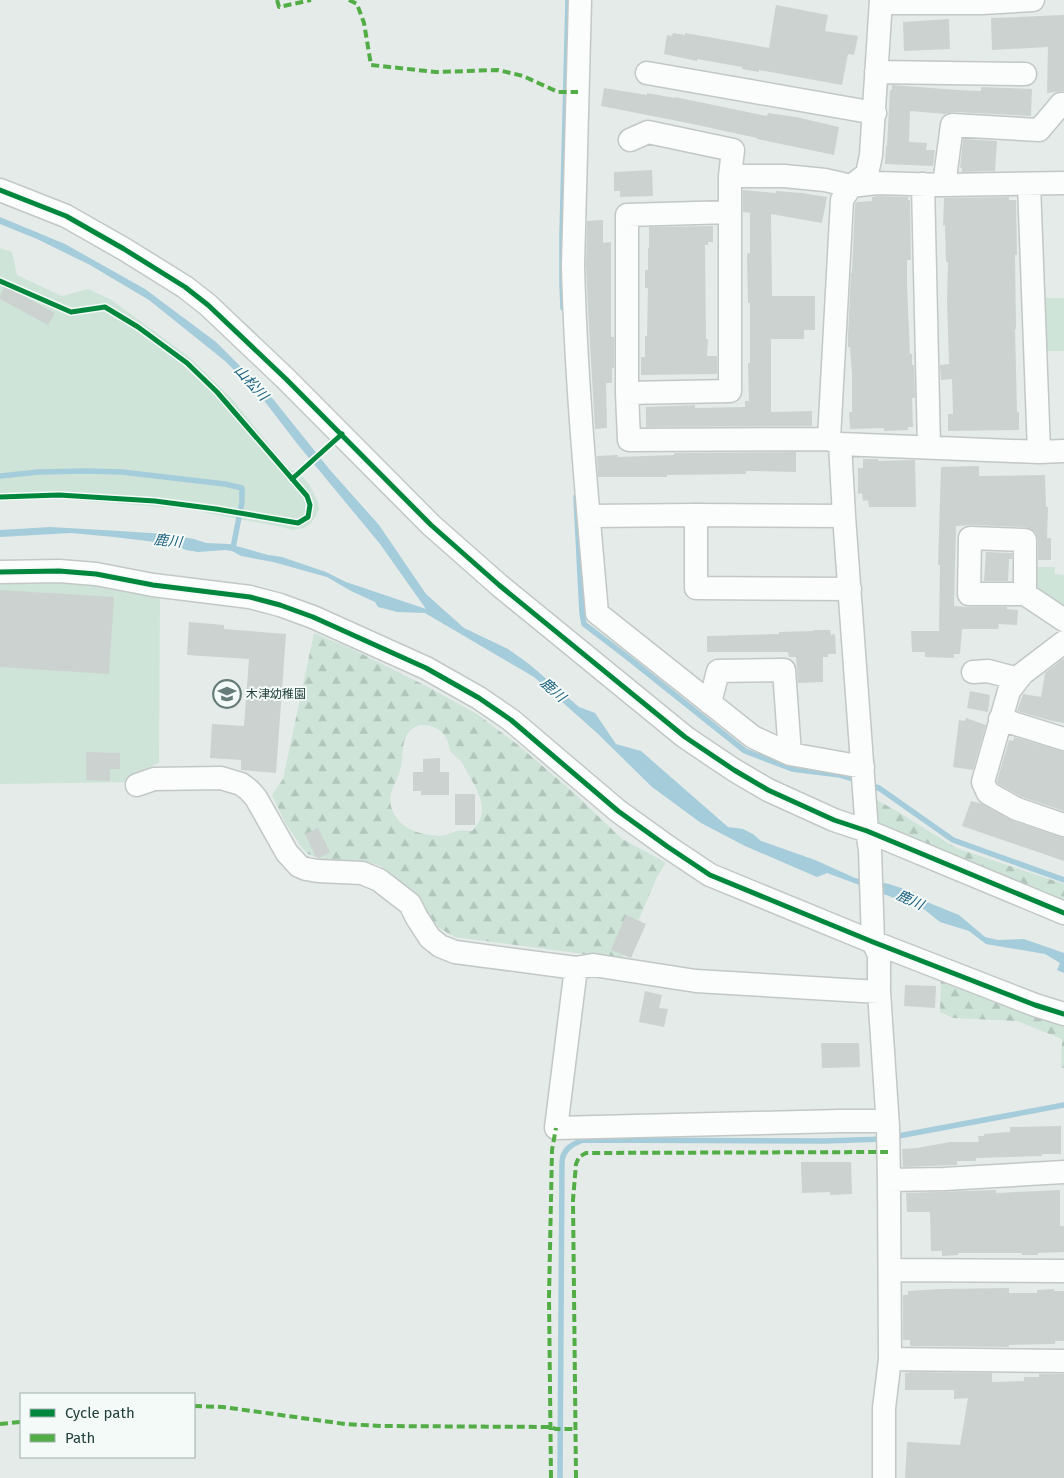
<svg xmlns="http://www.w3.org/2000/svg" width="1064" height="1478" viewBox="0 0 1064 1478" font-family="'Fira Sans','Noto Sans JP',sans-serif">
<defs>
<pattern id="forest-firs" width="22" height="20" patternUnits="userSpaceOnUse" patternTransform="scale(1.25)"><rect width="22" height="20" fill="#cee4d8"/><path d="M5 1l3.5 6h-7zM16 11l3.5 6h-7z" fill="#b1c5ba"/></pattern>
</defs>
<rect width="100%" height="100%" fill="#e5ebe9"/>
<path fill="#cee4d8" d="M0 248 12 252 17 275 62 296 88 289 110 299 188 356 232 399 288 468 301 475 309 484 318 502 319 509 316 516 310 524 304 528 293 530 277 526 206 513 198 510 60 499 0 501Z
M1042 298H1064V351H1043Z
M1032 567H1055V574L1064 575V607L1040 593 1033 585Z
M44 578 160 591 159 763 139 772 137 782 0 784V579Z"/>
<path fill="url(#forest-firs)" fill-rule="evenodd" d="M314 633 352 649 426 686 477 714 518 745 574 793 622 839 665 862V864L657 877 622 959 455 937 434 925 418 895 379 865 366 862 347 863 324 860 308 854 302 848 285 822 272 795 283 779ZM420 725C433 725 443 729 448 742 449 745 449 750 452 753 454 756 458 758 460 760 464 765 467 772 470 777 480 795 490 813 472 831 467 831 462 830 457 831 453 832 450 834 446 835 438 837 420 834 412 830 398 824 387 808 391 793 394 784 399 776 401 767 404 751 400 731 420 725Z
M873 798 895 810 956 848 1064 884V905L876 823Z
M941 975 1064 1023V1068H1061L1062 1039 1017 1021 953 1018 940 1012Z"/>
<path fill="#a5ccda" d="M0 217 65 244 145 289 216 342 273 399 330 470 379 525 426 594 464 628 508 649 529 664 579 707 595 713 616 744 641 751 728 827 743 829 753 834 761 841 815 860 855 878 889 884 913 892 927 902 959 915 985 937 998 940 1024 939 1064 953V973L1057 970 1060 963 1045 954 986 944 969 931 940 922 915 902H905L827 873 817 877 745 846 701 823 652 787 597 733 534 677 425 613 397 612 386 609 378 607 375 602 351 591 327 577 273 562 241 556 232 551 225 550 198 552 186 550 172 544 114 537 71 533 0 537V530L50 527 120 531 165 534 194 539 206 543 229 544 268 555 282 557 326 572 346 582 426 609 380 544 299 446 262 398 225 361 149 300 90 265 37 239 0 224Z"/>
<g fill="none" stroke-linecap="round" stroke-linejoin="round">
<path stroke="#a5ccda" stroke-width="5.5" d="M563 308 562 284V234L568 0
M0 476 39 472 86 471 122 472 225 484 242 488V502L233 548
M576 497 582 613 584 624 626 656 745 751 792 769 840 775 857 780
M872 786 879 788 953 840 1064 880
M893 1137 1064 1105
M560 1478 562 1162C563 1149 572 1144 583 1140L825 1141 884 1139"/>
</g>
<path fill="#ccd2d0" d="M776 5 828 15 825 31 858 36 854 55 848 54 842 85 759 70V72L742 69V67L697 59V61L664 54 667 35 672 36 673 33 685 35V33L708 37 769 48Z
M1064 15V91L1047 93 1048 47 992 50 991 18Z
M949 19 950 49 904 51 903 22Z
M892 85 958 90 981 91V87L1032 89 1031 116 953 112 945 114 910 111 909 142 927 143 926 150H935L933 166 885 164 886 146H887L890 90H892Z
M604 88 647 95V93L675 98V97L767 116 768 113 796 117 839 127 834 155 757 139V138L688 123 601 106Z
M963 139 997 141 995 171 962 172V168H960Z
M652 170 653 196 620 197V191H614V172Z
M743 190 776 193V191L802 193 827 197 822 223 771 214 772 296H815V330H804V339H771V412L812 411V426L646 427V407L695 405V408L745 407V401H749L748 363H750V303H748L747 254 750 253V213L743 212Z
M878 196 908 197V200H910L911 260H907V286L910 354H912V365H914L915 398H912L913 427H908V430L884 431V428L850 429 849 412H852V375L850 347H848V336L851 273H852L855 204 857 202 872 201V197Z
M1009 197V200H1016L1017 255H1015L1016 329H1015L1017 412H1019V430L948 431V414H953L952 379 941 380 940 365 949 364 947 298 948 262H946L945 225 943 226 944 198Z
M603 220V243L611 242V337H614V368H612V383H606L607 428 595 429 588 309 586 266 587 221Z
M713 226V242H708V245H705L706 339H708L707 356H717V374L641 375V357H645V336H647L648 288H645V270H648V248H649V227Z
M5 286 55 313 48 325 0 299V296Z
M796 452V472L746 471V474L667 475V477H598L597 456 618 455V457L674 455V453Z
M863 459H878V461L915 460 916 507H869L868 500 863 501 862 493 858 494V468H863Z
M979 466V476L1045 475 1046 507H1048L1047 538H1051V560H1038V540L1036 533 1031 529 1025 527 970 525 956 526 954 606 969 607H1007V609L1018 610 1017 625 999 624 998 629H962L960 654H954V658L925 657V652H912L911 631H939L940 565H938L941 467Z
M986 552 1012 553V559H1009L1008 581H984Z
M0 590 114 597 109 674 0 667Z
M189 622 224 625V629L286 634 276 773 241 770V760L210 758 212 724 244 726 249 659 187 655Z
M813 630H830L831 635 835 634 836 654H828V657H823V682L798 683 796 657H789L788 652H707V636L779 634V632L813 631Z
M1063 659 1064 660V723L1052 721 1017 711 1023 694 1041 697 1045 673Z
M970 691 990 695 988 712 967 708Z
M966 718 986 725 973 770 953 767 959 720 965 721Z
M1014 737 1064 752V811L1022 797 998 784 997 781 1009 740 1013 741Z
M86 752 120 753V769H110V781L86 780Z
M440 758V772H449V795H421V791H413V772H423V759Z
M455 794H475V825H455Z
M971 801 982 804 1013 821 1064 838V861L962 826Z
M318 828 330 852 319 858 316 857 305 834Z
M626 915 646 924 631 958 611 950Z
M905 985 936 986 935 1008 904 1006Z
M645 991 662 995 659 1008 668 1009 664 1027 639 1022Z
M821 1043H859L860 1067 822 1068Z
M1061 1126V1154H1042V1156L976 1158V1161H957V1165L903 1167 902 1149 917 1148 950 1142H979L978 1136H984V1134L1010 1132V1127Z
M801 1162H851L852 1194 830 1195V1192L802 1193Z
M996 1190V1193L1060 1190V1226H1064V1252L1038 1253V1255H1022V1253H958V1255L942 1256V1251H931L930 1212H907L906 1193Z
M1009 1288V1293H1037V1290L1054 1289V1291H1064V1341H1055V1344L1009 1345V1347L910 1346V1340H903V1295H908V1291L940 1289Z
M911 1372 992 1373V1382L1024 1381V1377H1039V1374H1064V1478H905L907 1442 960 1445 968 1398 954 1399V1390H905V1373Z"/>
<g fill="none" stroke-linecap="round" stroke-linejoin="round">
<defs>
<path id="minor" d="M580 0 573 266C576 382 587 498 597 613L753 737 790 754 863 767
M881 0 871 155 867 174 851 186 842 200 829 439 840 444 1039 452 1064 451
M881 3H982L1033 0
M876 72 1025 74
M647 73 875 113
M730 176H784L825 180 851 186 877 183 944 185 1064 183
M923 184 929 447
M1029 184 1039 452
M944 185 952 125 1039 130 1061 104H1064
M0 190 66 216 124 249 185 287 208 305 286 379 431 525 499 585 685 737 734 770 768 790 834 820 867 831 1064 913
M730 212 627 215V393L629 440 829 439
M627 393 730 391V176L733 150 648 132 630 140
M840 444 844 516 867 831 870 850 873 942 879 955V992L888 1127 889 1180 890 1359 884 1408V1478
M696 515V588L850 589
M589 516 696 515 844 516
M0 572 59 571 96 574 153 585 250 597 280 605 313 617 426 668 479 698 511 720 618 811 668 847 710 875 873 942 1035 1005 1064 1014
M1025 594V540L970 538 969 594H1025L1064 620
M1064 642 1022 674 1009 691 983 782 988 793 1017 809 1064 825
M973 672 988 671 1018 679
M710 703 718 671 784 670 790 754
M1000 719 1064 739
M137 785 154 779 221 778 241 784 249 790 256 798 287 853 299 866 306 869 318 871 362 873 379 880 410 904 417 918 430 938 440 946 455 952 576 968 593 965 696 981 879 992
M576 968 556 1128 840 1121H887
M889 1180 944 1179 1064 1172
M890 1270 1064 1271
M890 1359 1064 1361"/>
</defs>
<use href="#minor" stroke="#c2c8c6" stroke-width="25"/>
<use href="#minor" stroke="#fbfcfc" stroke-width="22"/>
<path stroke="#53ad46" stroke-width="4" stroke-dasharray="8 4" stroke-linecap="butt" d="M277 0 279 7 311 0
M349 0 357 4 364 23 371 65 436 72 498 70 523 76 558 92H578
M194 1406 223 1407 345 1424 381 1426 550 1427 556 1429H576
M0 1424 21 1422
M551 1478 549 1297 552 1150 556 1128
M576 1478 573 1200 576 1164 579 1157 586 1153 888 1152"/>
<defs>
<path id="cycleway" d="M0 190 66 216 124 249 185 287 208 305 286 379 431 525 499 585 685 737 734 770 768 790 834 820 867 831 1064 913
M0 281 71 312 105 307 138 327 187 363 217 392 307 496 310 505 308 517 298 523 216 509 155 501 59 495 0 497
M292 479 342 434
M0 572 59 571 96 574 153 585 250 597 280 605 313 617 426 668 479 698 511 720 618 811 668 847 710 875 873 942 1035 1005 1064 1014"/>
</defs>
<use href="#cycleway" stroke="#f4faf7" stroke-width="8"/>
<use href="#cycleway" stroke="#00873e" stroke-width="5"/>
</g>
<defs>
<symbol id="school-ring" viewBox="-11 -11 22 22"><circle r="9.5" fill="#f4faf7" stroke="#667c79" stroke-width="1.5"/><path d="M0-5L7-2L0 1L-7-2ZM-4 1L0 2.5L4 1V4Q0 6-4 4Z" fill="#667c79"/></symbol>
</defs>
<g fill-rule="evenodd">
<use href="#school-ring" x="211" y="678" width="32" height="32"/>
</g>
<g text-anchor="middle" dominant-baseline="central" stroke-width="4" stroke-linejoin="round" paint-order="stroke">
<g font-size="12" fill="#22403c" stroke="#f4faf7" text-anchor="start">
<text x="246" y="694">木津幼稚園</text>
</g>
<g font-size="14" font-style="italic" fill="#195f7e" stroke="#f4faf7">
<text transform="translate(251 383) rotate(47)">山松川</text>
<text transform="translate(168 541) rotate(6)">鹿川</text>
<text transform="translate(553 690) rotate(42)">鹿川</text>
<text transform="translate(910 900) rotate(25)">鹿川</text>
</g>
</g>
<rect x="20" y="1393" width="175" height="65" fill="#f4faf7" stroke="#a0b0ac"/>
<rect x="30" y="1409" width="25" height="8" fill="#00873e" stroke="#a0b0ac"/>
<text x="65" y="1418" font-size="15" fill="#22403c">Cycle path</text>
<rect x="30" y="1434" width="25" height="8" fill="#53ad46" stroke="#a0b0ac"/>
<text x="65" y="1443" font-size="15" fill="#22403c">Path</text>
</svg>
